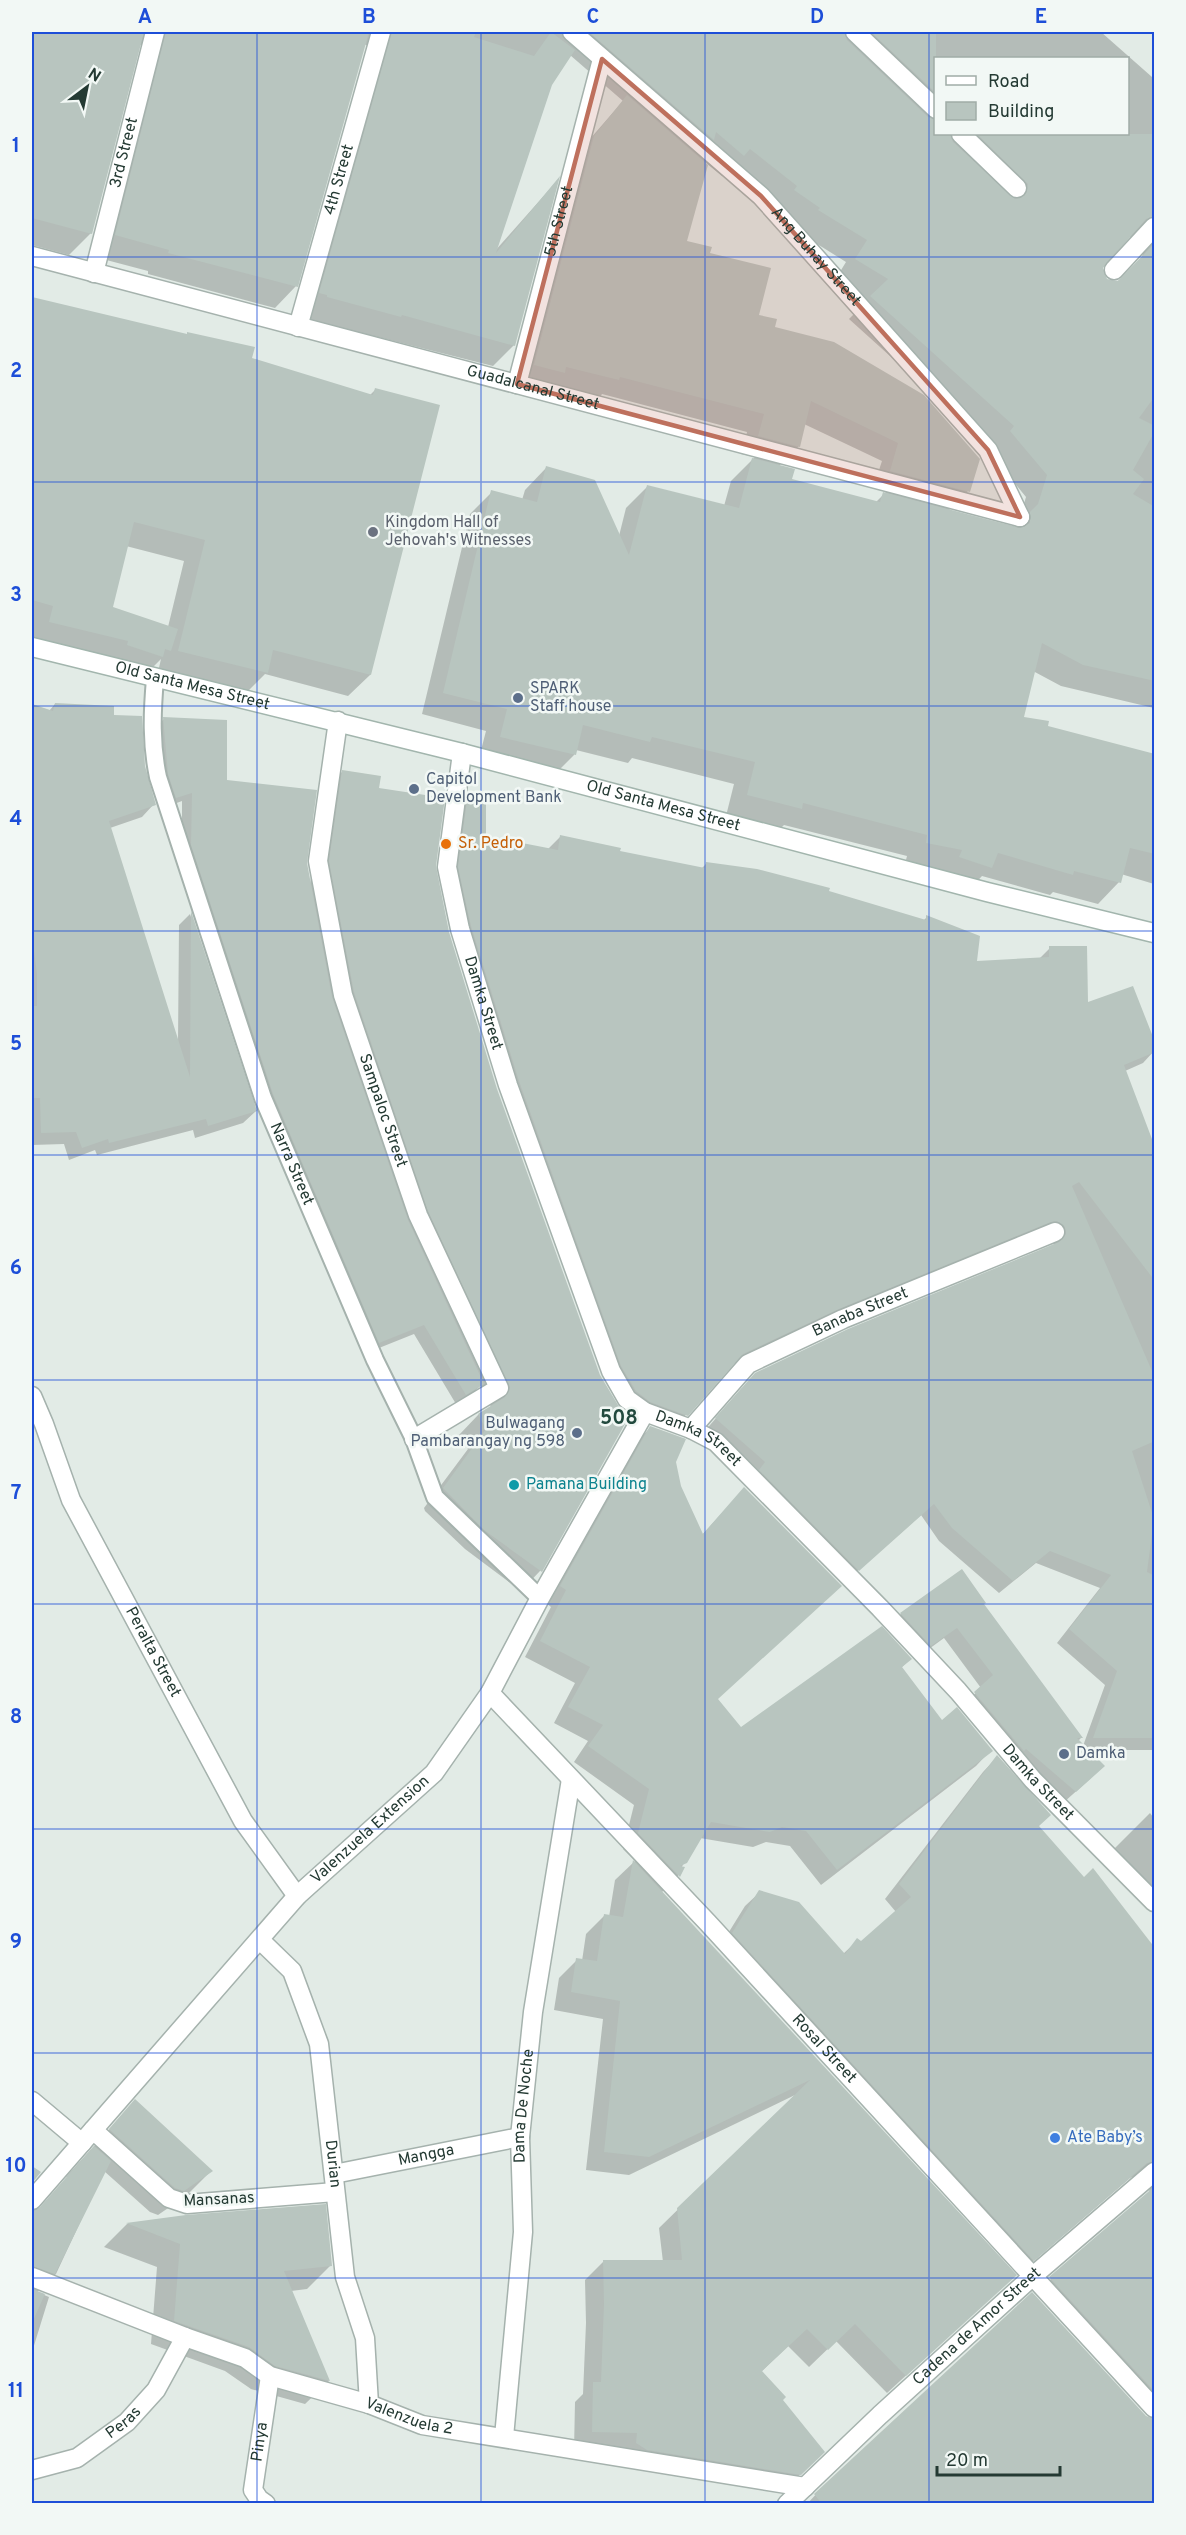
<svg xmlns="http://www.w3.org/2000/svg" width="1186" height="2535" viewBox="0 0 1186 2535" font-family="Overpass,sans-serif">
<rect width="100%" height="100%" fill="#e2ebe6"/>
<path fill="#0003" fill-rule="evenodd" d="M32 32H1101L1152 77 1154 74V708L1061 686 1033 671 1022 718 1154 763V884L1121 874 1119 882 1098 904 1053 892 1050 895 982 876 970 889 905 864 907 856 784 825 779 830 726 816 734 784 632 758 628 763 576 750 574 755 553 776 479 758 486 731 422 714 470 514 492 492 522 500 525 490 546 468 619 536 626 508 647 487 724 506 731 481 755 457 741 454 747 432 602 394 600 397 551 385 517 383 576 155 623 101 570 55 551 84 494 252 557 181 514 345 493 366 306 319 368 46 364 44 296 286 275 308 148 274V271L95 257 145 57 142 46 139 44 91 233 69 255 32 245ZM936 58H1128V134H936ZM706 163 722 176 728 170 798 232 846 262 835 280 867 301 849 319 993 449 990 453 1026 497 1017 527 948 511 968 491 757 316 709 254 685 242ZM1129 237 1140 240 1144 246 1142 257 1117 282 1106 280 1102 274 1104 262ZM804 424 882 461 873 488 886 492 876 502 790 480 779 466 799 446Z
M32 298 186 336 250 359 370 395 376 389 438 406 370 675 348 696 265 674 245 694 158 672 161 659 149 671 32 644ZM126 546 184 561 168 627 111 608Z
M55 704 112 717 144 766 154 804 142 817 110 828 178 1042 179 925 190 914 256 1111 243 1123 195 1138 193 1130 97 1155 95 1150 69 1160 64 1144 32 1145V705L49 711Z
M164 719 305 863 310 884 323 791 343 771 377 789 434 866 448 933 496 1089 599 1375 616 1406 628 1416 540 1571 521 1591 465 1549 425 1511 424 1508 468 1449 459 1435 478 1415 491 1408 490 1404 481 1385 473 1393 456 1404 414 1334 369 1352 263 1105 182 855V801L166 807 154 729Z
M468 802 484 837 547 850 561 836 618 852 701 869 706 864 827 892 923 921 927 917 975 962 1039 959 1050 948 1086 1004 1154 1051 1143 1063 1125 1071 1154 1151V1750H1087L1091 1778 1063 1803 963 1705 981 1688 944 1638 918 1657 889 1626 901 1614 982 1604 1081 1738 1078 1741 1083 1746 1105 1685 1057 1643 1100 1588 1036 1563 999 1593 939 1541 921 1515 845 1582 704 1432 742 1388 1054 1246 1053 1240 824 1321 731 1365 674 1428 623 1404 446 880 455 815Z
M650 1428 675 1462 679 1487 702 1535 744 1489 717 1700 740 1729 910 1659 901 1668 942 1722 991 1750 976 1766 821 1885 790 1846 766 1842 753 1847 700 1838 681 1868H683L678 1876 661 1893 1015 2275 887 2393 836 2341 809 2367 788 2346 761 2372 781 2400 805 2470 781 2492 629 2468 619 2461 574 2450 575 2402 583 2394 586 2323 585 2280 603 2262H663L659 2228 795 2095 629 2175 586 2170 603 2019 554 2010 559 1978 577 1960 582 1961 586 1934 604 1916 609 1917 615 1880 635 1861 623 1849 634 1805 574 1762 588 1741 554 1723 575 1683 525 1657 551 1607 545 1602 635 1443Z
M997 1757 1038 1826 1084 1879 1154 1950V2504H807L819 2491 1145 2417 1151 2419 1035 2293 1148 2194 1151 2186 1137 2175 1130 2178 1018 2274 719 1948 745 1906 760 1892 843 1954 858 1940 861 1943 896 1912 885 1899 983 1772Z
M1150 1813 1153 1817 1154 1815V1894L1111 1852Z
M135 2101 211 2171 187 2195 158 2215 150 2212 104 2171 56 2274 37 2292 49 2297 32 2352V2212L36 2211 37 2214 69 2177H66Z
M186 2216 331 2265 307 2289 291 2291 329 2381 305 2404 251 2389 225 2371 151 2344 157 2267 104 2247 127 2224Z"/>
<path fill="#b8c5bf" d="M32 32H144L92 234 32 218Z
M166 32H369L298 287 168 253 169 250 115 235Z
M392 32H476L474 37 534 56 551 32 575 50 552 85 496 253 560 176 515 346 402 315 401 317 327 297V295L319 293Z
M589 32H844L847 40 928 117 936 120V134H950L953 142 1015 199 1025 195 1028 184 977 134H1155V216L1146 219 1103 268 1107 279 1118 281 1155 243V396L1139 418 1155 426V431L1133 470 1144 479 1133 494 1155 507V681L1083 665 1042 643 1024 717 1049 721 1048 726 1155 754V854L1130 848 1121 883 1074 871 1073 875 998 853 992 868 959 857 962 850 926 843 927 835 803 803 802 809 747 795 755 762 652 737 650 742 583 725 576 755 500 737 507 709 443 693 491 490 537 502 546 466 595 480 629 555 647 485 739 508 752 458 795 469 792 479 880 502 883 492 1020 528 1030 523V512L1038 504 1047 475 1010 431 1014 426 870 296 888 279 855 259 867 240 818 210 820 208 794 190 797 186 750 149 744 156 716 132 714 140Z
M871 32H936V93Z
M627 95 708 165 687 241 712 247 710 253 771 268 759 315 777 319 775 327 834 342 924 395 980 459 970 492 890 471 898 443 811 401 800 447 758 436 764 414 620 377 619 380 566 367 565 373 534 365 594 136Z
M32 297 187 334V332L255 347 252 358 373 395 375 388 440 405 371 675 273 650 268 673 178 651 205 540 134 522 113 607 178 629 171 651 165 649 163 657 127 645 128 641 49 622 53 606 32 600Z
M55 703 114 706V715L142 716 145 766 156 805 109 821 190 1077 191 911 257 1111 208 1126 206 1119 109 1143 108 1139 82 1148 76 1132 41 1133 40 1098H32V1006H37V974L32 935V704L53 711Z
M163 717 227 720V780L317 790 307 863 332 997 408 1220 484 1384 466 1395 424 1325 379 1343 273 1094 191 845 192 793 176 798 168 774Z
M342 770 381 776 379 788 445 798 436 866 449 932 497 1089 600 1375 618 1405 630 1415 542 1572 484 1530 443 1488 486 1429 478 1414 505 1397 510 1388 428 1211 354 992 329 861Z
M467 801H486V836L558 850 560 835 621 848 620 851 705 868 706 862 757 869 830 888 829 891 926 920V915L980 936 977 961 1049 957V946H1087L1088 1002 1133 986 1155 1042V1052L1124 1065 1155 1147V1281L1079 1182 1072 1186 1155 1378V1441L1132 1451 1154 1519 1147 1572 1155 1576V1738H1093L1117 1671 1069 1629 1111 1575 1050 1551 1013 1581 952 1528 934 1504 859 1571 759 1470 765 1462 715 1418 755 1373 848 1329 1059 1242 1066 1234 1065 1227 1057 1221 1051 1222 839 1309 743 1354 688 1416 650 1402 636 1391 621 1366 519 1081 471 926 458 867Z
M650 1426 686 1439 676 1462 681 1486 703 1534 744 1487 842 1586 718 1699 741 1727 882 1626 912 1659 902 1667 942 1720 957 1707 993 1751 837 1870 806 1831 782 1827 770 1832 711 1822 687 1863 680 1866 685 1867 680 1877 638 1833 649 1789 588 1746 603 1725 568 1707 590 1667 540 1641 566 1590 560 1586Z
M962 1569 986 1603 984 1604 1083 1738H1077L1105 1766 1076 1792 1026 1749 1024 1751 974 1692 993 1675 957 1628 931 1646 900 1613Z
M997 1755 1051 1815 1039 1826 1084 1877 1093 1868 1155 1948V2161L1147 2163 1034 2261 732 1933 759 1890 799 1902 845 1954 857 1938 861 1941 911 1897 899 1884Z
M633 1860 1017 2275 906 2376 855 2324 828 2350 807 2329 762 2371 786 2397 783 2400 825 2452 801 2475 647 2450 636 2443 637 2433 592 2432 593 2382H601L604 2304 603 2260H682L677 2208 810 2080 649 2157 604 2152 620 2001 571 1992 576 1958 597 1961 604 1914 623 1917Z
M135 2099 213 2171 184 2191 175 2188 109 2129Z
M94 2146 111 2161 55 2274 32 2266V2211L40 2207Z
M32 2166 41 2172 32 2183Z
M1155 2186V2392L1049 2277Z
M326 2204 332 2266 284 2271 330 2381 275 2366 249 2347 174 2321 180 2244 126 2223 186 2215Z
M32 2289 45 2294 32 2323Z
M1032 2292 1146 2416 1155 2419V2504H822L814 2494Z"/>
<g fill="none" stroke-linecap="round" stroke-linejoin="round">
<defs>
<g id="service">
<path id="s1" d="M155 679C152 713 151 744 158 777L263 1098 375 1360 414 1439 435 1497 540 1598"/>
</g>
<g id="pedestrian">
<path id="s2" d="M338 721 318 861 343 995 418 1215 499 1388 414 1439"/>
<path id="s3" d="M691 1429 748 1364 843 1319 1055 1232"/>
<path id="s4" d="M490 1693 708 1923 1154 2408"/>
</g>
<g id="minor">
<path id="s5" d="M572 32 761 196 988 450 1020 517"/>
<path d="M855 32 936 109"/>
<path d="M961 134 1017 188"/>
<path id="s6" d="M32 256 1020 517"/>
<path d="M1114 270 1154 227"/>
<path id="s7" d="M94 273 155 32"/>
<path id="s8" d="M298 327 381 32"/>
<path id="s9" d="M517 384 602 59"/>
<path id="s10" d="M462 753 447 867 460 929 508 1085 611 1371 627 1399 645 1412 691 1429 716 1442 880 1608 958 1691 1033 1780 1154 1902"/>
<path id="s11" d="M32 1396 44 1424 71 1500 243 1821 297 1896"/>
<path id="s12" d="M260 1940 292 1971 319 2044 345 2277 365 2338 369 2404"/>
<path d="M32 2101 82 2143"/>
<path d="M93 2130 169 2198 187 2204 335 2192"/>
<path id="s13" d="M334 2174 520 2137"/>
<path id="s14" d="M32 2200 297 1896 434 1773 490 1693 540 1598 645 1412"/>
<path id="s15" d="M32 2277 185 2337 245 2358 270 2376 369 2404 422 2425 805 2487"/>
<path id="s16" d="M504 2437 523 2232 520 2137 533 2012 571 1779"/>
<path id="s17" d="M32 2470 77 2458 127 2422 156 2390 185 2337"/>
<path id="s18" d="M266 2504 259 2499 253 2490 270 2376"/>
<path id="s19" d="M787 2504 880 2415 1033 2276 1154 2172"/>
</g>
<g id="secondary">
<path id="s20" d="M32 647 462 753 987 892 1154 933"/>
</g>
</defs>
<use href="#service" stroke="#a5b2ad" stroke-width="20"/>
<use href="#pedestrian" stroke="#a5b2ad" stroke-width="21"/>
<use href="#minor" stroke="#a5b2ad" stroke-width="21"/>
<use href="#secondary" stroke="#a2b5ad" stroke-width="21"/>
<use href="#service" stroke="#fff" stroke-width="16"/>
<use href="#pedestrian" stroke="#fff" stroke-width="18"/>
<use href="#minor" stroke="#fff" stroke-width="18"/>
<use href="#secondary" stroke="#fff" stroke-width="18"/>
</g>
<path fill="#be705d" fill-opacity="0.2" stroke="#be705d" stroke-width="4.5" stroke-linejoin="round" d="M602 59 761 196 988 450 1020 517 517 384Z"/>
<path fill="none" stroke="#1d4ed8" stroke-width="1.5" stroke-opacity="0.55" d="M257 32V2504M481 32V2504M705 32V2504M929 32V2504M32 257H1154M32 482H1154M32 706H1154M32 931H1154M32 1155H1154M32 1380H1154M32 1604H1154M32 1829H1154M32 2053H1154M32 2278H1154"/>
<circle fill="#6b7280" stroke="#f2f8f5" stroke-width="2" cx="373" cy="532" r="6"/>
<g fill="#5c6f8a" stroke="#f2f8f5" stroke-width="2">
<circle cx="518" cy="698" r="6"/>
<circle cx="414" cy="789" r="6"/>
<circle cx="577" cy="1433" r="6"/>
<circle cx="1064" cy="1754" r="6"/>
</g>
<circle fill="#e8710a" stroke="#f2f8f5" stroke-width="2" cx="446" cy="844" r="6"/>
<circle fill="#0f9aa8" stroke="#f2f8f5" stroke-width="2" cx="514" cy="1485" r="6"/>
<circle fill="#3f7fe0" stroke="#f2f8f5" stroke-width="2" cx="1055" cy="2138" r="6"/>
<g text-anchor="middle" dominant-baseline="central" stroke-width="5" stroke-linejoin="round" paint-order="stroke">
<g font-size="16" fill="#243a33" stroke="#f2f8f5">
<text stroke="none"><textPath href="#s7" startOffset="124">3rd Street</textPath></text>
<text stroke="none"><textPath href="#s8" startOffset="153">4th Street</textPath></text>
<text stroke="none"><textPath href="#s9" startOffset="168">5th Street</textPath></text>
<text stroke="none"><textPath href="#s5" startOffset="332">Ang Buhay Street</textPath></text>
<text stroke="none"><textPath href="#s6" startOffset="518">Guadalcanal Street</textPath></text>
<text stroke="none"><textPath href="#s20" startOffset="165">Old Santa Mesa Street</textPath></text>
<text stroke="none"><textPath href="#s20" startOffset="651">Old Santa Mesa Street</textPath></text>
<text stroke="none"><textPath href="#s10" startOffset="256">Damka Street</textPath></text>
<text stroke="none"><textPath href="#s2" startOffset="400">Sampaloc Street</textPath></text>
<text stroke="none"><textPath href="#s1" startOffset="508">Narra Street</textPath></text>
<text stroke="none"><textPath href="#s3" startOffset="210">Banaba Street</textPath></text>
<text stroke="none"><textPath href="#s10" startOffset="760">Damka Street</textPath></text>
<text stroke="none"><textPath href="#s11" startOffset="284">Peralta Street</textPath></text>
<text stroke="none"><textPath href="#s10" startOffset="1246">Damka Street</textPath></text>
<text stroke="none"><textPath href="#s14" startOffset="502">Valenzuela Extension</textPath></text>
<text stroke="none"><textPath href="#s4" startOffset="488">Rosal Street</textPath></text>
<text stroke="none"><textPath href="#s16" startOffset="332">Dama De Noche</textPath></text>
<text stroke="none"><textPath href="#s13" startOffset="94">Mangga</textPath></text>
<text stroke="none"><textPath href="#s12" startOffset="243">Durian</textPath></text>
<text transform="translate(219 2200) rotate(-3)">Mansanas</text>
<text stroke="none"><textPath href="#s19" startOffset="260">Cadena de Amor Street</textPath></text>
<text stroke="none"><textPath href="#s15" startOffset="404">Valenzuela 2</textPath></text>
<text stroke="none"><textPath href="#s17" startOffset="105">Peras</textPath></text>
<text stroke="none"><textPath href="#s18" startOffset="68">Pinya</textPath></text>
</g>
<g font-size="16" fill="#5b616d" stroke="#f2f8f5" text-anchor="start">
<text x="385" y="523">Kingdom Hall of<tspan x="385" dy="18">Jehovah's Witnesses</tspan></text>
</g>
<g font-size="16" fill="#4e5e75" stroke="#f2f8f5" text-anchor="start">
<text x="530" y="689">SPARK<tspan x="530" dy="18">Staff house</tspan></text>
<text x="426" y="780">Capitol<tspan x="426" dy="18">Development Bank</tspan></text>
<text x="565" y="1424" text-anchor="end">Bulwagang<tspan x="565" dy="18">Pambarangay ng 598</tspan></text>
<text x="1076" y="1754">Damka</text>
</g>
<g font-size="16" fill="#c56008" stroke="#f2f8f5" text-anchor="start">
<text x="458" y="844">Sr. Pedro</text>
</g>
<g font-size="16" fill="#0d838f" stroke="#f2f8f5" text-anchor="start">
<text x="526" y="1485">Pamana Building</text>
</g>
<g font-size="16" fill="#366cbe" stroke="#f2f8f5" text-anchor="start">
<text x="1067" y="2138">Ate Baby’s</text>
</g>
<g font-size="20" font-weight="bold" fill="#224a3e" stroke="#f2f8f5">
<text x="619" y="1419">508</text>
</g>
</g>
<rect width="1186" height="2535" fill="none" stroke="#f2f8f5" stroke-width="66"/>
<rect x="934" y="57" width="195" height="78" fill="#f2f8f5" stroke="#a0aca7" stroke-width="1.5"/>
<rect x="946" y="76" width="30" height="9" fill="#ffffff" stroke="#a0aca7" stroke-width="1.5"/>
<text x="988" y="87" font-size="18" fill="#243a33">Road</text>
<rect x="946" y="102" width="30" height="18" fill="#b8c5bf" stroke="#a0aca7" stroke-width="1.5"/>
<text x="988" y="117" font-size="18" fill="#243a33">Building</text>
<g transform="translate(87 87) rotate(32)" stroke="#f2f8f5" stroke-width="4.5" paint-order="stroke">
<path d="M0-4.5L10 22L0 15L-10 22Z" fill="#243a33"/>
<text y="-9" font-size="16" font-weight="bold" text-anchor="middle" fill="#243a33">N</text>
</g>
<path d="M937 2466v9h123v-9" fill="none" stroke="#243a33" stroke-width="3"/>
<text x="946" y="2466" font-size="18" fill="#243a33" stroke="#f2f8f5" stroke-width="4.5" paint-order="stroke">20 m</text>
<rect x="33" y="33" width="1120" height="2469" fill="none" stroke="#1d4ed8" stroke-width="2"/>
<g font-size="20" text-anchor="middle" font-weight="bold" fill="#1d4ed8">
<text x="145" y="23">A</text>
<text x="369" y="23">B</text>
<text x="593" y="23">C</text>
<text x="817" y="23">D</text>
<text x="1041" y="23">E</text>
<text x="16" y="152">1</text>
<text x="16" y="377">2</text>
<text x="16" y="601">3</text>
<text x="16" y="825">4</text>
<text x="16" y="1050">5</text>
<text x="16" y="1274">6</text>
<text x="16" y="1499">7</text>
<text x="16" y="1723">8</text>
<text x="16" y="1948">9</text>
<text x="16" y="2172">10</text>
<text x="16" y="2397">11</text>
</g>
</svg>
